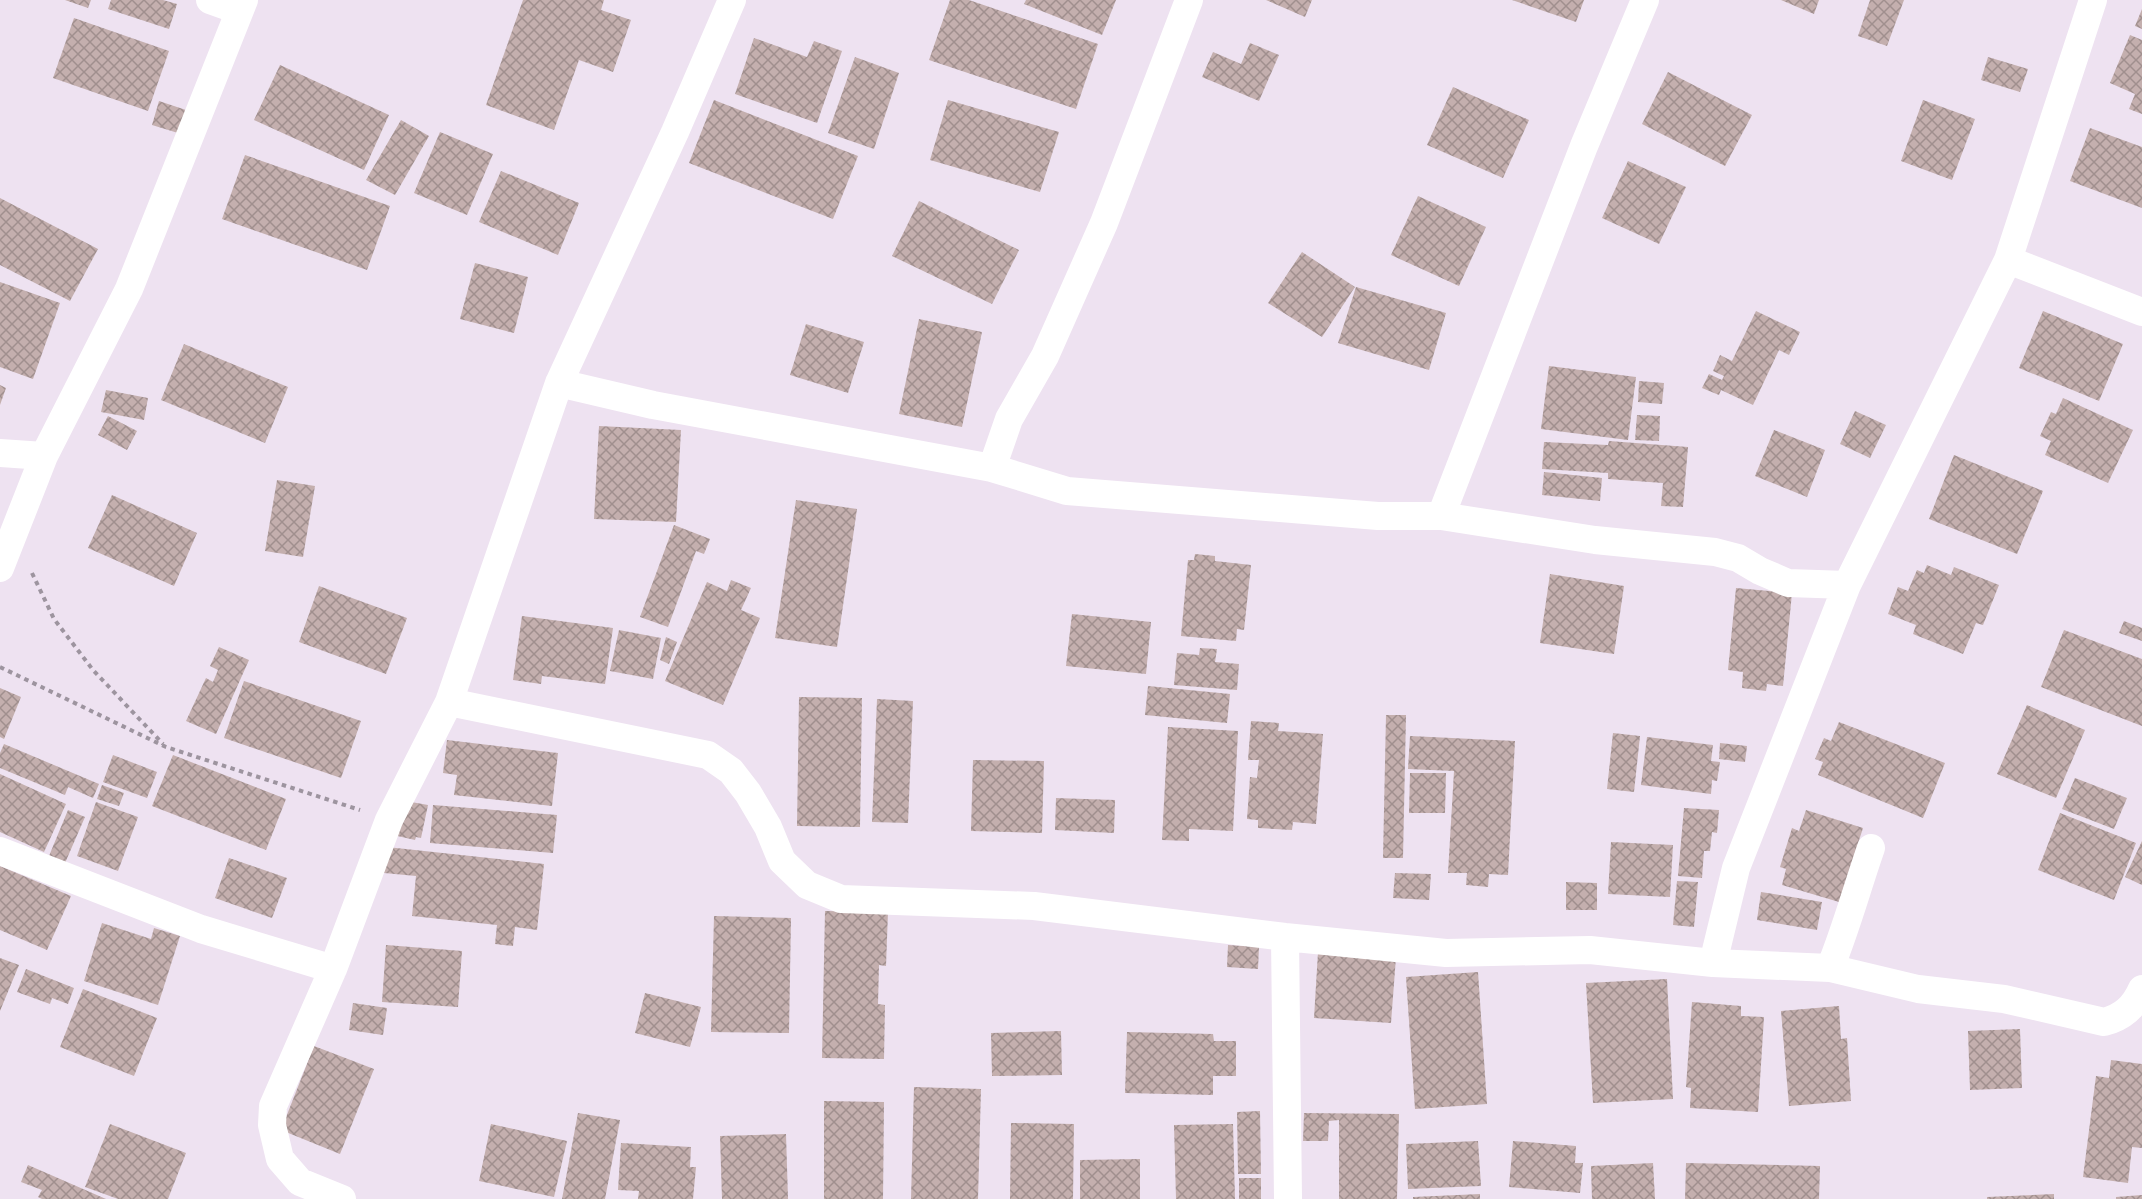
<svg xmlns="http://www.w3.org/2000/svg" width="2142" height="1199" viewBox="0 0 2142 1199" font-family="Helvetica,sans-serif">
<defs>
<pattern id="building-cross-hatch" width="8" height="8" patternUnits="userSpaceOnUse" patternTransform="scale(1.5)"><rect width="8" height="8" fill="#c4afae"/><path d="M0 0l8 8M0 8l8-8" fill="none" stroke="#a08f8e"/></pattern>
</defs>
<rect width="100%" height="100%" fill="#eee2f1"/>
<path fill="url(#building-cross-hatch)" d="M65 0H91L88 8Z
M111 0H163L177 4 169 29 108 9Z
M523 0H604L601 10 631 20 613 72 579 60 554 130 486 105Z
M950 0H969L1098 44 1076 109 929 60Z
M1026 0H1116L1102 35 1024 4Z
M1266 0H1312L1305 17Z
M1512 0H1584L1576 22Z
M1781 0H1819L1814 14Z
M1870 0H1904L1887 46 1858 36Z
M2142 9V29L2135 26Z
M74 18 169 51 148 111 53 78Z
M2130 35 2142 40V114L2129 109 2135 94 2110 83Z
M754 38 807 57 814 41 842 51 817 123 735 94Z
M1250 43 1279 55 1259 101 1202 77 1213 52 1241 64Z
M855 57 899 73 874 149 828 133Z
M1988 57 2028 69 2020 92 1981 80Z
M280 65 389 115 364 170 254 120Z
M1668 72 1752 115 1725 166 1642 124Z
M1453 87 1529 120 1503 178 1427 145Z
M714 100 858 156 833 219 689 163Z
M948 100 1059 132 1040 192 930 160Z
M1923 100 1975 119 1952 180 1901 161Z
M159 101 186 110 178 133 152 125Z
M401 120 429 136 395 195 366 180Z
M2090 128 2142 147V208L2070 181Z
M440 132 493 154 467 215 414 193Z
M245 155 390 206 367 270 222 219Z
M1628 161 1686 187 1659 244 1602 218Z
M501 171 579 203 558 255 479 222Z
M1418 196 1486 227 1459 286 1391 255Z
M0 198 98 249 70 301 0 265Z
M919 201 1019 250 992 304 892 256Z
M1302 252 1355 287 1322 337 1268 303Z
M475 263 528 277 514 333 460 319Z
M0 282 60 303 33 379 0 367Z
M1356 287 1446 313 1429 370 1338 343Z
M1756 311 1800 332 1789 355 1779 350 1753 405 1721 390 1719 395 1702 388 1709 374 1722 380 1724 376 1713 371 1720 355 1732 361Z
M2043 311 2123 344 2099 401 2019 368Z
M919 319 982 332 962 427 899 414Z
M806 324 864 342 848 393 790 375Z
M184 344 288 387 265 443 161 400Z
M1549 366 1636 377 1628 440 1541 429Z
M1639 381 1664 383 1662 404 1638 402Z
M0 385 6 388 0 405Z
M106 390 148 398 144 420 101 412Z
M2063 398 2133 430 2108 483 2045 455 2051 441 2040 436 2051 412 2056 414Z
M1855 411 1886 425 1870 458 1840 444Z
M1637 415 1660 416 1659 441 1635 440Z
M108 416 137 431 127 450 98 435Z
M599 426 681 430 676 522 594 519Z
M1774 430 1825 450 1807 497 1755 476Z
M1609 441 1688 447 1683 507 1661 506 1663 483 1608 479V473L1542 469 1544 442 1608 445Z
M1954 455 2043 491 2017 554 1929 519Z
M1544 472 1602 478 1600 501 1542 495Z
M277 480 315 486 303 557 265 551Z
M112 495 197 533 174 586 88 548Z
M796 500 857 509 837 647 775 638Z
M674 525 710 539 704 554 696 551 668 627 640 617Z
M1195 554 1215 556V561L1251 565 1244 630 1237 629 1236 641 1181 636 1188 560H1194Z
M1927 565 1951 575 1954 567 1999 585 1983 625 1976 623 1963 654 1913 634 1916 625 1888 614 1898 587 1908 591 1917 570 1924 573Z
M1550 574 1624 586 1614 654 1540 643Z
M731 580 751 588 741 610 760 618 723 705 665 681 707 582 727 591Z
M319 586 407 618 386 674 299 642Z
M1736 588 1792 593 1783 686 1767 684 1766 691 1742 688 1743 672 1728 670Z
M1072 614 1151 622 1146 674 1066 666Z
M522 616 613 628 605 684 542 676 541 684 513 680Z
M2124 621 2142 628V641L2119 633Z
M619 630 661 638 653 679 610 671Z
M2064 630 2142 659V726L2041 687Z
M666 637 677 642 669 664 660 660Z
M219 647 249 660 216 734 186 721 206 678 213 682 218 670 210 666Z
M1200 648 1217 649 1215 662 1239 664 1237 690 1174 685 1177 653 1199 655Z
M244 681 361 721 341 778 224 738Z
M1148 686 1230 694 1227 723 1145 715Z
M0 688 21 697 4 739 0 737Z
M799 697 862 698 860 827 797 826Z
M877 699 913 701 908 823 872 822Z
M2027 705 2085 730 2056 798 1997 774Z
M1386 715H1406L1403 858H1383Z
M1251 721 1279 723 1278 731 1323 734 1316 824 1293 822 1292 830 1258 828V820L1247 819 1250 777 1257 778 1259 760H1248Z
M1839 722 1945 763 1923 818 1818 775 1823 762 1815 759 1824 738 1831 741Z
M1168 727 1238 731 1233 831 1189 829V841L1162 840Z
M1613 733 1640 736 1634 792 1607 789Z
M1410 736 1515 741 1508 875 1489 874 1488 887 1466 885 1467 873H1448L1454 771 1408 769Z
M1647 737 1713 745 1711 761 1720 762 1717 781 1712 780 1711 794 1641 785Z
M447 740 558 753 552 806 454 795 457 775 443 773Z
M1720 743 1747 746 1745 762 1719 759Z
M4 744 99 784 93 798 68 787 65 795 0 768V753Z
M113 755 157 772 147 798 103 782Z
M173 755 286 799 266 850 152 806Z
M973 760 1044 761 1042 833 971 831Z
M1410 773H1446L1445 813H1409Z
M0 774 66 804 44 852 0 832Z
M2075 778 2127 798 2114 829 2062 809Z
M102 785 124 793 119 806 97 799Z
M1056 798 1115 800 1114 833 1055 830Z
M400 800 428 805 421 838 416 837 415 840 393 835Z
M96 802 138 817 118 871 77 856Z
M433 805 557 815 553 853 430 843Z
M1684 808 1719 810 1717 833 1712 832 1710 851H1704L1702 878 1678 876Z
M68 810 85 817 65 863 49 856Z
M1806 810 1863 828 1839 902 1782 885 1786 869 1780 867 1792 828 1799 831Z
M2060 813 2136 843 2114 900 2038 870Z
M2142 841V885L2125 877Z
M1611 842 1673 845 1670 897 1608 894Z
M387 847 544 864 537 930 515 927 513 946 495 944 497 925 412 916 416 876 384 873Z
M229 858 287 878 272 918 215 898Z
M0 866 71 896 47 950 0 930Z
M1395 873 1431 874 1429 900 1393 898Z
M1677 881 1698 882 1694 927 1673 925Z
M1566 882 1597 883V910H1566Z
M1761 892 1822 902 1817 930 1757 920Z
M825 911 888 912 886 966 879 965 878 1004 885 1005 884 1059 822 1058Z
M714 916 791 918 789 1033 711 1032Z
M102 923 151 939 154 928 180 936 158 1005 84 981Z
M386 945 462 951 458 1007 382 1002Z
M1228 945 1259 947 1258 969 1227 967Z
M1318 952 1396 957 1391 1023 1314 1018Z
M0 958 19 965 0 1011Z
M26 969 74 988 68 1004 52 998 50 1004 17 992Z
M1478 972 1487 1104 1415 1109 1406 977Z
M1667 979 1673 1099 1593 1103 1586 983Z
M83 989 157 1018 134 1076 60 1047Z
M645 993 701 1007 690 1047 635 1033Z
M1692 1002 1741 1006V1016L1764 1017 1758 1112 1690 1108 1691 1088 1686 1087Z
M353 1003 387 1008 383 1035 349 1030Z
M1839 1006 1841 1039 1847 1038 1851 1101 1789 1106 1781 1011Z
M2020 1029 2022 1088 1970 1090 1968 1031Z
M1061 1031 1062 1075 992 1076 991 1033Z
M1127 1032 1213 1034 1214 1041H1236V1076H1213V1095L1125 1093Z
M314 1046 374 1069 340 1154 281 1130Z
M2111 1060 2142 1064V1148L2132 1147 2128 1183 2083 1177 2096 1076 2109 1078Z
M914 1087 981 1089 978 1199H911Z
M824 1101 884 1102 883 1199H824Z
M1260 1111 1261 1174H1238L1237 1112Z
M578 1113 620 1120 605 1199H562Z
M1304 1113 1399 1114 1397 1199H1339V1120L1329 1121 1328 1141H1303Z
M1011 1123 1074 1124 1073 1199H1010Z
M110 1124 186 1153 168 1199H118L85 1187Z
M491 1124 567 1141 554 1197 479 1181Z
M1233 1124 1235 1199H1176L1174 1125Z
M786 1134 788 1199H722L720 1136Z
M1478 1141 1481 1186 1408 1189 1406 1144Z
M1513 1141 1576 1146 1575 1163H1583L1580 1193 1509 1187Z
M621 1143 691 1147 690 1167H696L693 1199H638L639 1191 618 1190Z
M1140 1159V1199H1080V1160Z
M1653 1163 1655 1199H1592L1591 1166Z
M1686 1163 1820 1166 1819 1199H1685Z
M28 1165 106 1199H42L38 1197 42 1190 21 1182Z
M1239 1178H1261V1199H1239Z
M1480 1194V1199H1413V1197Z
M2054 1194V1199H1987V1197Z
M2142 1195V1199H2116V1197Z"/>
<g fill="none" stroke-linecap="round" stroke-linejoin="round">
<path stroke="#9d949f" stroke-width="4" stroke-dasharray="4.5 4.5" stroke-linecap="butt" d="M32 573 54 619 93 670 163 744
M0 667 166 747 360 810"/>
<path stroke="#fff" stroke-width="28" d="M210 0 238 10
M2008 260 2142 312
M559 383 653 405 992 468 1067 491 1378 516H1441L1595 540 1715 552 1738 558 1760 571 1788 583 1847 585
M0 453 44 456
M992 468 1009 419 1045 356 1104 223 1189 0
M1441 516 1584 146 1645 0
M0 568 44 456 129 289 244 0
M449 702 708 755 731 771 748 793 768 827 782 861 807 885 841 899 1034 906 1285 937 1446 953 1590 950 1713 963 1830 968 1918 989 2004 999 2104 1022C2123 1017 2134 1007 2142 989
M0 851 201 929 333 969
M1285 937 1288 1199
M1713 963 1736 868 1847 585 2008 260 2093 0
M1830 968C1846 929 1857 888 1871 848
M342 1199 300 1182 280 1159 272 1125 273 1106 333 969 389 820 449 702 559 383 675 132 732 0"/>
</g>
</svg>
